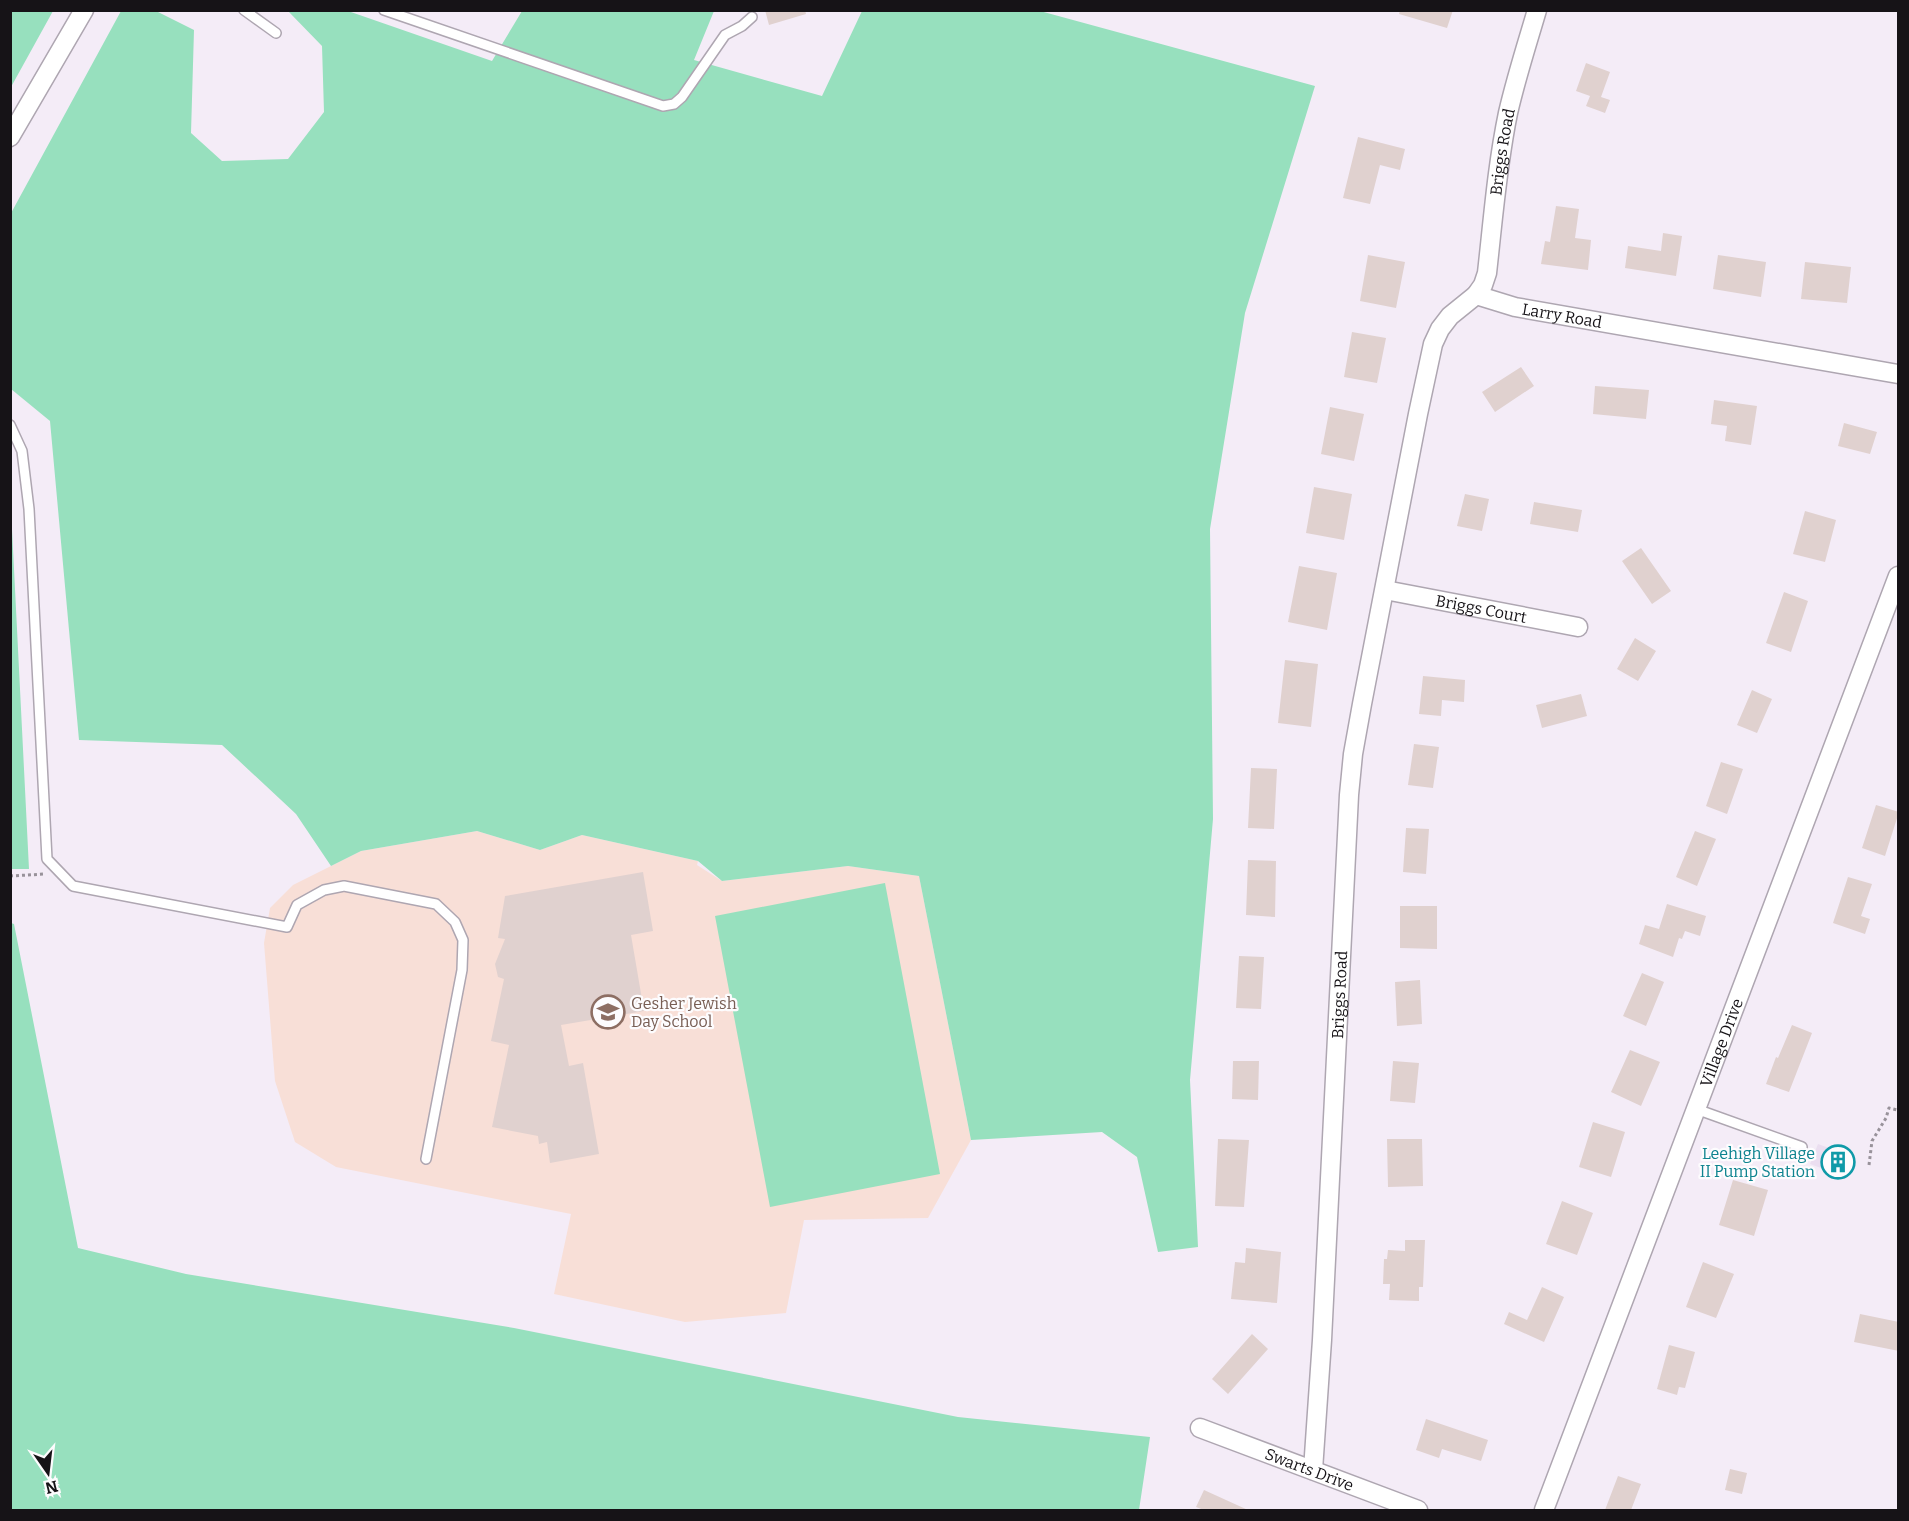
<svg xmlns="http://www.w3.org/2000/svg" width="1909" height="1521" viewBox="0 0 1909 1521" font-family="Bitter,serif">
<rect width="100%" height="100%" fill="#f4ecf7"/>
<path fill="#ebdef0" d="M1818 1144 1848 1155 1840 1175 1810 1164Z"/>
<path fill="#f8dfd7" d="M477 831 540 850 582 835 698 861 697 865 722 881 848 866 919 876 971 1140 928 1218 804 1220 786 1313 685 1322 554 1294 571 1214 336 1167 295 1142 275 1081 264 943 270 908 293 885 361 851Z"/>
<path fill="#97e0be" d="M11 10 53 11 11 87 10 11Z
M121 11H156L194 30 191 133 222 161 288 159 324 112 322 46 288 11H348L492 61 522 11H714L694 60 822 96 862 11H1040L1315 86 1245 313 1210 529 1213 819 1190 1080 1198 1247 1158 1252 1137 1157 1102 1132 971 1140 919 876 848 866 722 881 698 861 582 835 540 850 477 831 361 851 331 866 296 814 222 745 79 740 50 421 11 389 10 215Z
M11 509 29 869H11Z
M885 883 940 1174 770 1207 715 916Z
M11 923 14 924 78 1248 186 1274 514 1328 958 1417 1150 1437 1139 1510H11Z"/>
<path fill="#e0d1cf" d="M765 10H805L806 14 769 25Z
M1400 10H1453L1447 28 1399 14Z
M1586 63 1610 72 1601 97 1610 100 1605 113 1586 106 1590 96 1576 91Z
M1358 137 1405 149 1400 170 1380 165 1370 204 1343 198Z
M1556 206 1579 209 1575 238 1591 240 1588 270 1541 264 1545 241 1550 242Z
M1663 233 1682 236 1676 276 1625 268 1628 246 1661 251Z
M1368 255 1405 262 1396 308 1360 301Z
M1718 255 1766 262 1761 297 1713 289Z
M1805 262 1851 267 1847 303 1801 299Z
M1352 332 1386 338 1377 383 1344 377Z
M1521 367 1534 386 1495 412 1482 392Z
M1595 386 1649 390 1646 419 1593 414Z
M1714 400 1757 406 1751 445 1725 441 1727 426 1711 424Z
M1330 407 1364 414 1354 461 1321 454Z
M1844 423 1877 432 1870 454 1838 446Z
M1314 487 1352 494 1344 540 1306 533Z
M1465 494 1489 499 1482 531 1457 526Z
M1534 502 1582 510 1578 532 1530 524Z
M1805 511 1836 520 1825 562 1793 554Z
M1641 548 1671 591 1652 604 1622 561Z
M1299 566 1337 573 1327 630 1288 622Z
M1784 592 1808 601 1791 652 1766 643Z
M1635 638 1656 651 1638 681 1617 669Z
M1285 660 1318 664 1311 727 1278 723Z
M1423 676 1465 680 1464 702 1442 700 1441 716 1419 714Z
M1752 690 1772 699 1757 733 1737 725Z
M1581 694 1587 716 1542 728 1536 705Z
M1414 744 1439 747 1433 788 1408 785Z
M1721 762 1743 769 1727 814 1706 806Z
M1251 768 1277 769 1274 829 1248 828Z
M1876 805 1899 812 1885 856 1862 848Z
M1406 828 1429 829 1426 874 1403 872Z
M1695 831 1716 839 1697 886 1676 877Z
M1248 860 1276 861 1275 917 1246 915Z
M643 872 653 931 631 935 644 1011 561 1025 569 1066 583 1063 599 1154 550 1163 547 1142 539 1144 538 1136 492 1127 509 1045 491 1041 504 979 498 977 495 964 505 939 498 938 505 896Z
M1848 877 1872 884 1861 916 1870 919 1865 934 1833 923Z
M1667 904 1706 916 1700 936 1685 931 1682 939 1679 938 1673 957 1639 944 1645 925 1659 929Z
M1400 906H1437V949L1400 948Z
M1239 956 1264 957 1261 1009 1236 1008Z
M1642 973 1664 982 1646 1026 1623 1016Z
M1420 980 1422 1024 1397 1026 1395 982Z
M1792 1025 1812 1033 1789 1092 1766 1084 1776 1057 1778 1058Z
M1630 1050 1660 1062 1641 1106 1611 1092Z
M1233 1061H1259L1258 1100 1232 1099Z
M1393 1061 1419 1063 1415 1103 1390 1101Z
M1593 1122 1625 1132 1611 1177 1579 1167Z
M1218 1139 1249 1140 1244 1207 1215 1206Z
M1387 1139H1422L1423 1186 1388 1187Z
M1733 1180 1768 1190 1754 1236 1719 1225Z
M1562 1201 1593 1213 1577 1255 1546 1244Z
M1405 1240H1425L1423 1287H1419V1301L1389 1300 1390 1284H1383L1384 1259H1387L1388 1250 1405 1251Z
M1246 1248 1281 1252 1277 1303 1231 1299 1235 1262 1245 1263Z
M1703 1262 1734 1274 1716 1318 1686 1307Z
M1542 1287 1564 1297 1544 1342 1504 1324 1509 1312 1527 1320Z
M1860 1314 1899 1322V1351L1854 1342Z
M1252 1334 1268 1349 1228 1394 1212 1379Z
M1669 1345 1695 1352 1685 1388 1679 1387 1677 1395 1657 1389Z
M1426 1419 1488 1440 1481 1461 1442 1449 1439 1458 1416 1450Z
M1730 1469 1747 1473 1742 1494 1725 1490Z
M1618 1476 1641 1484 1631 1510H1605Z
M1204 1490 1248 1510H1204L1196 1507Z"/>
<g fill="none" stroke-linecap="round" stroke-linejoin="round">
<defs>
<path id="lane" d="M244 10 276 33
M384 10 663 106 674 104 682 97 725 35 742 26 752 17
M10 425 22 451 29 509 47 859 73 886 287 927 297 905 324 890 344 886 436 904 455 922 463 940 462 970 426 1159
M1696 1109 1802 1147"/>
<g id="street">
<path d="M10 137 84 10"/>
<path id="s1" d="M1476 295 1483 285 1487 273C1493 220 1497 166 1508 113 1516 78 1527 44 1537 10"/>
<path id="s2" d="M1385 590 1578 627"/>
<path id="s3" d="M1200 1428 1418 1510"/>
<path id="s4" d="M1313 1470 1322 1340 1349 795 1353 754 1362 704 1418 414 1433 344 1440 329 1450 316 1476 295 1515 307 1898 374"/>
<path id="s5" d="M1544 1510 1898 576"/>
</g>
</defs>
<use href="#lane" stroke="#aea6b1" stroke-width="12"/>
<use href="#street" stroke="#aea6b1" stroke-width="21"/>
<path stroke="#98929a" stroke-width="3" stroke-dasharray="3 3" stroke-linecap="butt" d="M10 876 45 874
M1869 1165 1872 1141 1886 1118 1889 1108 1897 1110 1898 1109"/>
<use href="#lane" stroke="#fff" stroke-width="9"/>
<use href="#street" stroke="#fff" stroke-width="18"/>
</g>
<defs>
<symbol id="school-ring" viewBox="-11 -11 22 22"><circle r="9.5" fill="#fdfcfe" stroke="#8d6e63" stroke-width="1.5"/><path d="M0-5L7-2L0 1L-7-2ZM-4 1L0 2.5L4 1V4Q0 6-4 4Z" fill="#8d6e63"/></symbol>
<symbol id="building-ring" viewBox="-11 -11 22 22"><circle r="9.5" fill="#fdfcfe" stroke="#0f9aa8" stroke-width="1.5"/><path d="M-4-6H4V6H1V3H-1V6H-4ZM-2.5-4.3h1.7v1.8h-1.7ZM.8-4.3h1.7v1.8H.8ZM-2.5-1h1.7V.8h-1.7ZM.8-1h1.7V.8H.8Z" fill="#0f9aa8"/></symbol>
</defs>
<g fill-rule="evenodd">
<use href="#school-ring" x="589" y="993" width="38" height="38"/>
<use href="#building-ring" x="1819" y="1143" width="38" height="38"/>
</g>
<g text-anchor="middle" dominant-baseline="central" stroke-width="4.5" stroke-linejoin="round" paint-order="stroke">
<g font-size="16" fill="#161317" stroke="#fdfcfe">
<text stroke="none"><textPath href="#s1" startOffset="147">Briggs Road</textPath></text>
<text stroke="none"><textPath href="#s4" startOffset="1290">Larry Road</textPath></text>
<text stroke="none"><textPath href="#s2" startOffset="98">Briggs Court</textPath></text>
<text stroke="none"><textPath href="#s4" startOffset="476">Briggs Road</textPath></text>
<text stroke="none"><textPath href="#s5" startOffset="500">Village Drive</textPath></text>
<text stroke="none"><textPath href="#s3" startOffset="117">Swarts Drive</textPath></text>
</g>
<g font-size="16" fill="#785e54" stroke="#fdfcfe" text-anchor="start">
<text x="631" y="1003">Gesher Jewish<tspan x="631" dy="18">Day School</tspan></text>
</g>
<g font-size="16" fill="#0d838f" stroke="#fdfcfe" text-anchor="end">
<text x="1815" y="1153">Leehigh Village<tspan x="1815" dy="18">II Pump Station</tspan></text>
</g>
</g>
<rect width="1909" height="1521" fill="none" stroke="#161317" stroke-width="24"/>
<g transform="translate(48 1473) rotate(166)" stroke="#fdfcfe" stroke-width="4.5" paint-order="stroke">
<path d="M0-4.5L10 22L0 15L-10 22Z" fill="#161317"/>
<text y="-9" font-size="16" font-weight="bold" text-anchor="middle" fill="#161317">N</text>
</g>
</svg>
